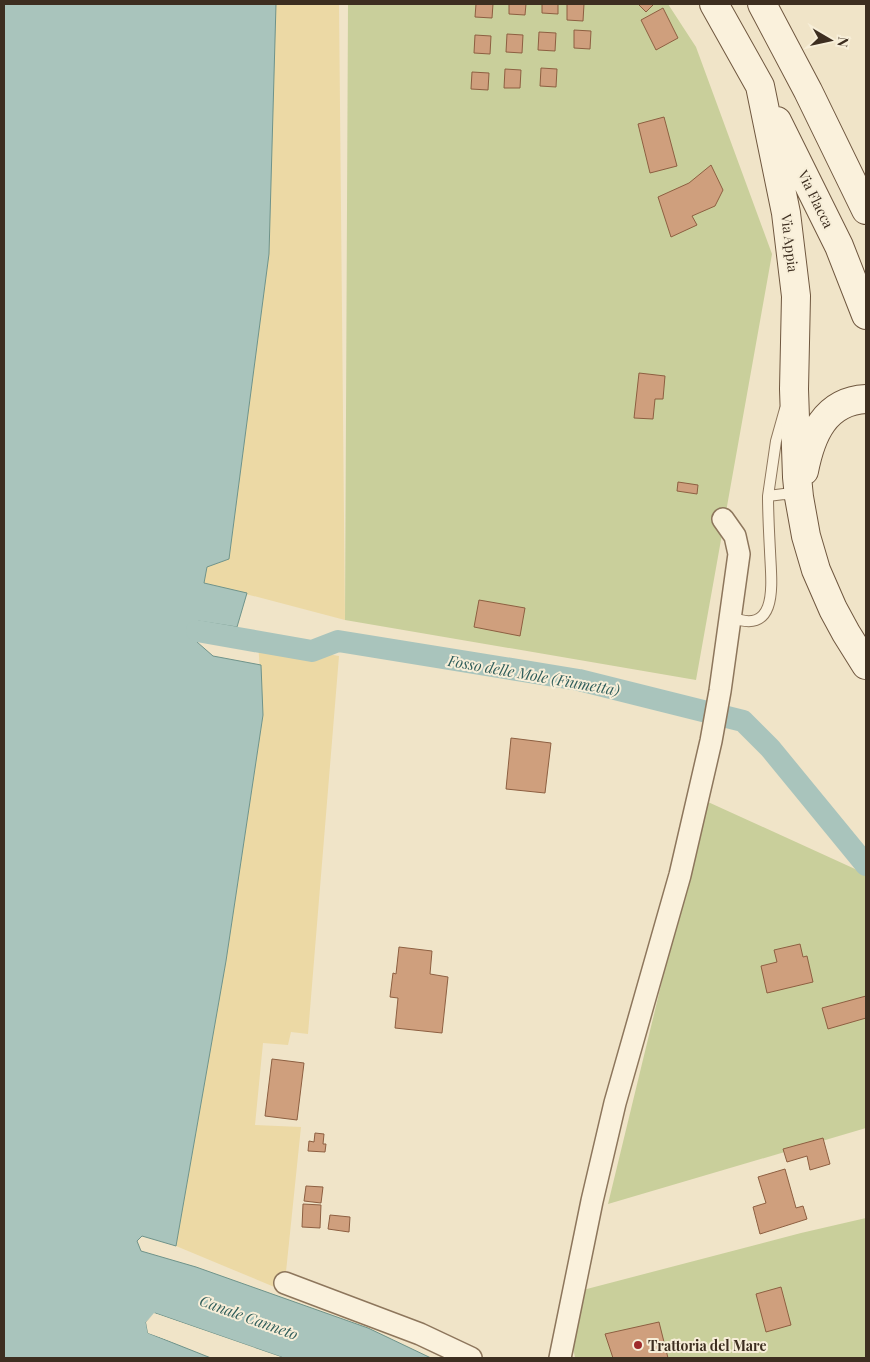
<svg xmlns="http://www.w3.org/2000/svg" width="870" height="1362" viewBox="0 0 870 1362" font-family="'Playfair Display',serif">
<rect width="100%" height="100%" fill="#f0e4c8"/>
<path fill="#c9cf9b" d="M348 4H668L696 47 772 254 696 680 345 620Z
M708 802 866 874V1128L608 1204 680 907Z
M866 1218V1358H575L571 1335 583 1290 801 1233Z"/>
<path fill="#ecd9a5" d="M276 4H339L345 620 204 583 207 567 229 559 269 254Z
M258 642 339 656 308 1034 291 1032 288 1045 263 1043 255 1125 301 1127 284 1291 176 1246 226 961 263 715Z"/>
<path fill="#a9c4bc" stroke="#6f938a" d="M4 4H276L269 254 229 559 207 567 204 583 247 593 237 627 198 621 197 642 213 656 261 665 263 715 226 961 176 1246 142 1236 137 1241 141 1251 196 1267 368 1328 431 1358H284L155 1313 146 1322 148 1333 211 1358H4Z"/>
<path fill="#f0e4c8" d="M154 1313 281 1357V1358H276L155 1316 148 1323 150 1331 213 1356 148 1333 146 1322Z"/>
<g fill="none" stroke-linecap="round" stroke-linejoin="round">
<path stroke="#a9c4bc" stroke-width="22" d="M197 631 312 651 338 641 579 680 743 721 770 748 866 865"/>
</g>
<path fill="#cf9f7d" stroke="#8d5f41" d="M476 4H493L492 18 475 17Z
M509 4H526L525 15 509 14Z
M542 4H558V14L542 13Z
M567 4H584L583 21 567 20Z
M638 4H654L646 12Z
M663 8 678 38 656 50 641 20Z
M574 30 591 31 590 49 574 48Z
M539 32 556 33 555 51 538 50Z
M507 34 523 35 522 53 506 52Z
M475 35 491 36 490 54 474 53Z
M541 68 557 69 556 87 540 86Z
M505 69 521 70 520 88H504Z
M472 72 489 73 488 90 471 89Z
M664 117 677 166 650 173 638 124Z
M711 165 723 190 715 206 692 216 697 225 671 237 658 197 689 183Z
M639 373 665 376 663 399H655L653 419 634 418Z
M678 482 698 485 697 494 677 491Z
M479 600 525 608 520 636 474 627Z
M511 738 551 743 545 793 506 789Z
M800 944 803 957 807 956 813 982 767 993 761 966 777 962 774 950Z
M399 947 432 951 430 974 448 977 442 1033 395 1028 398 998 390 997 393 973 396 974Z
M866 996V1018L828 1029 822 1008Z
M272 1059 304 1063 297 1120 265 1116Z
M315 1133 324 1134 323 1144H326L325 1152 308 1151 309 1141 314 1142Z
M823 1138 830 1164 810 1170 807 1156 787 1162 783 1149Z
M785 1169 796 1208 803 1206 807 1219 760 1234 753 1207 766 1203 758 1177Z
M306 1186 323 1187 321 1203 304 1201Z
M303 1204 321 1205 320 1228 302 1227Z
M330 1215 350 1217 349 1232 328 1229Z
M781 1287 791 1325 766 1332 756 1294Z
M659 1322 668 1358H613L605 1334Z"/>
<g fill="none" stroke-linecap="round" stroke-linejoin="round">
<defs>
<path id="service" d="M785 409 776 441 768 496 784 494 797 496
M731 617C780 637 771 580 770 551 769 532 768 514 768 496"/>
<path id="minor" d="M285 1283 420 1334 471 1358
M560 1358 592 1201 615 1103 680 875 711 741 720 691 739 554 735 536 723 519"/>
<path id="secondary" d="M714 4 760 86 786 213 796 296 794 389 797 477 799 497 806 536 816 570 833 609 846 633 866 665
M762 4 808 91 866 210
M777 121 839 246 866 315
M804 471C811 435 825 401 866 399"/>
</defs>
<use href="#service" stroke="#8d765c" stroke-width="12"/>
<use href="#minor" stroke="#8d765c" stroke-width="24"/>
<use href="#secondary" stroke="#6f573f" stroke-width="30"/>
<use href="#service" stroke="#faf1dc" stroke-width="10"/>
<use href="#minor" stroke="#faf1dc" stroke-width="21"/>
<use href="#secondary" stroke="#faf1dc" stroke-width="28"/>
</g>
<circle fill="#9e2a2b" stroke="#f7eed8" stroke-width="2" cx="638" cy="1345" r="5"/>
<g text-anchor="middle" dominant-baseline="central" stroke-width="4" stroke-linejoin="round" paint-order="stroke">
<g font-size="14" fill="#3d2e20" stroke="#f7eed8">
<text transform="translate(816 199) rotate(64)">Via Flacca</text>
<text transform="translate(790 243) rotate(83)">Via Appia</text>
</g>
<g font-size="14" font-weight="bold" fill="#3d2e20" stroke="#f7eed8" text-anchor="start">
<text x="648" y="1345">Trattoria del Mare</text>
</g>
<g font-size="15" font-style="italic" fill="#2f5d5a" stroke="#f7eed8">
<text transform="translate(534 675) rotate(10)">Fosso delle Mole (Fiumetta)</text>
<text transform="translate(249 1317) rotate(20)">Canale Canneto</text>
</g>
</g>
<rect width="870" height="1362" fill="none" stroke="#3d2e20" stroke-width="10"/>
<g transform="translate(830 40) rotate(99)" stroke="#f7eed8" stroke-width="4" paint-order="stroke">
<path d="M0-4L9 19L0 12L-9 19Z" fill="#3d2e20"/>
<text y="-8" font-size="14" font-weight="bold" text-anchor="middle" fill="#3d2e20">N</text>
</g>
</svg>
